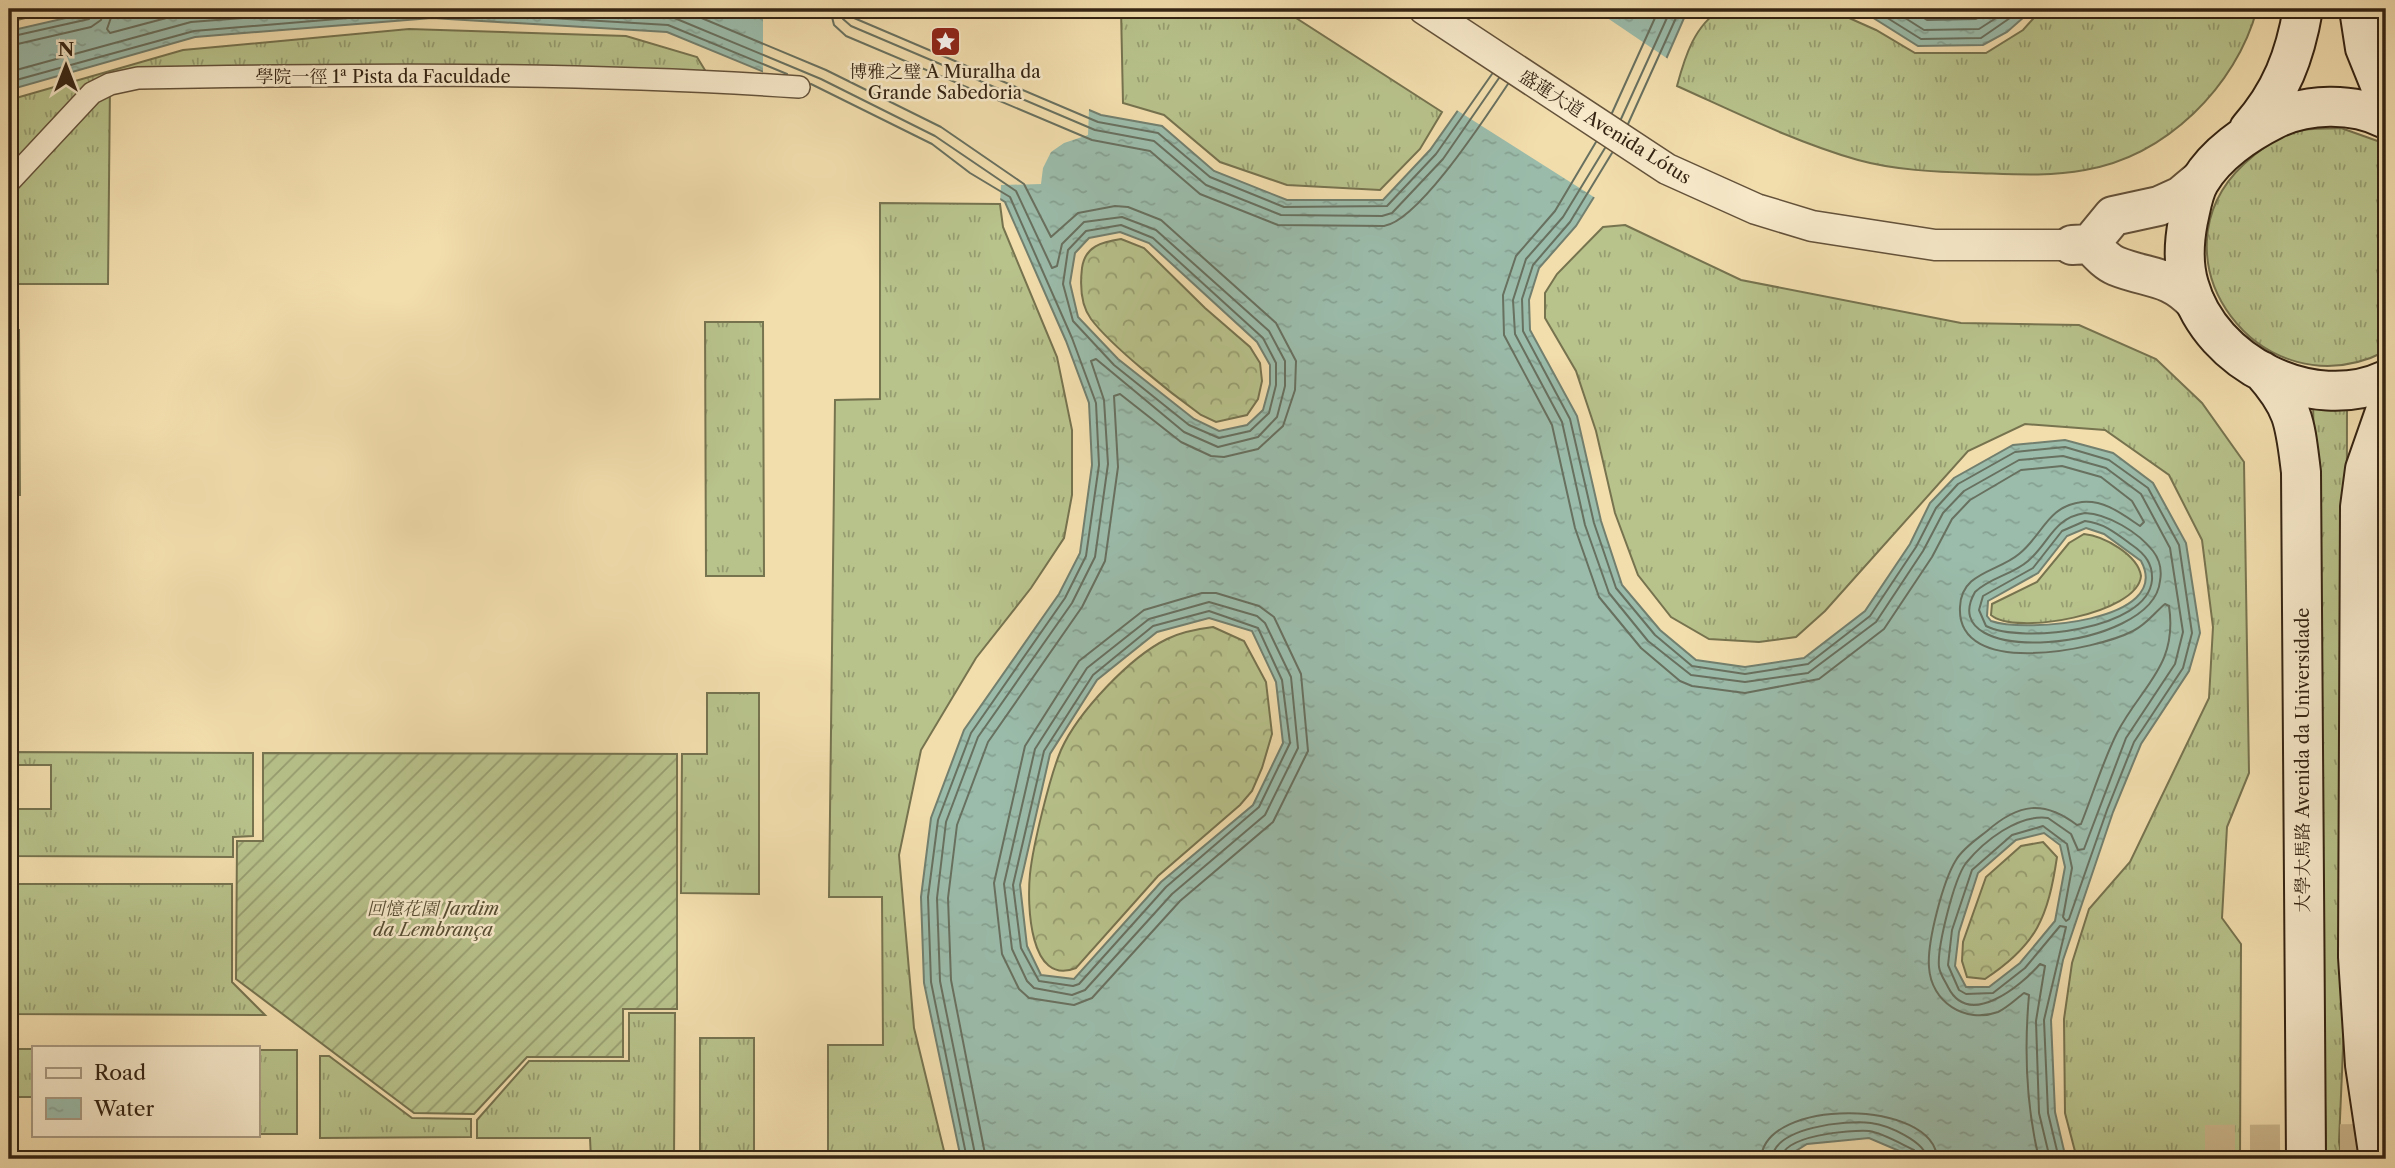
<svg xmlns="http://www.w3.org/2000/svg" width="2395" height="1168" viewBox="0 0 2395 1168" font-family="'Libre Caslon Text','Noto Serif SC',serif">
<defs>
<pattern id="grass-tufts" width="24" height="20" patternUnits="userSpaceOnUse" patternTransform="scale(1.75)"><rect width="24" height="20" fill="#b8c28b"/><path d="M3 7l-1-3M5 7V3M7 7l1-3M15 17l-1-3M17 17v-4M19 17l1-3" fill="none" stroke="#969d70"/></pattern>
<pattern id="forest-crowns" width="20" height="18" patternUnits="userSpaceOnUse" patternTransform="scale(1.75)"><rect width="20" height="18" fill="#b8c28b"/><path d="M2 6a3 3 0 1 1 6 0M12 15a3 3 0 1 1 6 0" fill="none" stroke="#969d70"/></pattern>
<pattern id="garden-furrows" width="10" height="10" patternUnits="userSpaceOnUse" patternTransform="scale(1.75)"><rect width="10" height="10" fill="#b8c28b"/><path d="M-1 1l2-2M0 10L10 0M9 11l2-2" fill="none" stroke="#969d70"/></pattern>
<pattern id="water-ripples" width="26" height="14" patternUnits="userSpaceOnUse" patternTransform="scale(1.75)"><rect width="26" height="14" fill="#9bbcab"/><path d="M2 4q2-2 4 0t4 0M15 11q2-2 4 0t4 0" fill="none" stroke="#86a192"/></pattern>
</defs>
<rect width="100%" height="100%" fill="#f2ddad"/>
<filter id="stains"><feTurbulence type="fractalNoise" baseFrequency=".00286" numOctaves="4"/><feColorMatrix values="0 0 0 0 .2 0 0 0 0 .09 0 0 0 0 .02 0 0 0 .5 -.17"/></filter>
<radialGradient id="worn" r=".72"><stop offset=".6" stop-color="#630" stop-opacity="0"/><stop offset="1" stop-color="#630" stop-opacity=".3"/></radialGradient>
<path fill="url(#grass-tufts)" stroke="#76734f" stroke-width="2" d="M9 9H62L9 22Z
M1121 9H1282L1442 112 1420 149 1380 190 1287 185 1220 162 1164 115 1123 103Z
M1722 9H1829L1876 30 1915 53H1986L2023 30 2042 9H2257C2236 87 2166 156 2085 170 2048 177 2010 174 1974 173 1936 172 1894 170 1858 160 1795 142 1737 113 1677 86 1685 56 1695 24 1722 9Z
M409 29 626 36 697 57 711 80 110 84 108 284H9V100L183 50Z
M2341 128 2386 144V351C2261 415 2145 257 2244 164 2259 150 2277 137 2298 131 2311 128 2327 129 2341 128Z
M880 203 1000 204 1003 227 1057 357 1072 430V495L1064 538 1031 588 976 658 921 750 899 855 914 1028 946 1159H828V1045H883L882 897H829L835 400 880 399Z
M1625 225 1741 280 1961 323 2079 325 2156 359 2202 403 2244 462 2249 773 2227 827 2222 918 2241 944 2240 1159H2077L2065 1113 2064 1019 2072 963 2089 909 2130 862 2209 698 2213 627 2202 540 2169 475 2105 430 2025 424 1968 451 1825 611 1796 637 1759 642 1709 639 1671 617 1638 575 1615 513 1596 431 1576 371 1545 318V293L1557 274 1603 227Z
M705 322H763L764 576H706Z
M9 330H19L20 495H9Z
M2313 399 2347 401 2346 979 2339 1142 2342 1159H2326Z
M2084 534C2104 536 2138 555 2141 576 2138 614 2014 636 1991 615L1992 604 2037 582 2069 543Z
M707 693H759V894L681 893 682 754H707Z
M9 752 253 753V836L233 837V857L9 856V809H51V765H9Z
M9 884H232V982L265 1015 9 1014Z
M629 1013H675L674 1159H591L590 1138H477V1120L529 1061H629Z
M700 1038H754V1159H700Z
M9 1049H33V1097H9Z
M257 1050H297V1134H257Z
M320 1056H329L412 1118 471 1119V1137L320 1138Z"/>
<path fill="url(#forest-crowns)" stroke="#76734f" stroke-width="2" d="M1121 239 1144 248 1205 308 1250 347 1260 363 1262 381 1258 399 1247 415 1216 422 1201 415C1172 394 1112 347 1091 319 1080 304 1080 285 1082 268 1085 246 1102 242 1121 239Z
M1213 627 1244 641 1266 682 1272 734 1262 768 1252 791 1240 805 1158 876 1076 968C1029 987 1027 904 1030 874 1033 845 1050 776 1061 750 1078 712 1130 657 1167 639 1181 632 1197 629 1213 627Z
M2043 842 2057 857C2048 917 2037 945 1985 979L1967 977 1962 961 1963 942 1986 877 2021 846Z"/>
<path fill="url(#garden-furrows)" stroke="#76734f" stroke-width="2" d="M263 753 677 754V1009H623V1057H527L474 1114 414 1113 236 979 237 841H263Z"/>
<path fill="url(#water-ripples)" stroke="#727f6e" stroke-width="2" fill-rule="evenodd" d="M105 9H850L1101 115 1162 126 1214 171 1287 200H1383L1430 150 1485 72 1519 9H1688L1642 114 1617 160 1576 226 1539 268 1529 300 1530 330 1577 416 1601 521 1622 585 1660 630 1696 660 1745 667 1804 658 1865 611 1910 544 1930 503 1954 478 2013 445 2065 440 2113 453 2153 483 2186 543 2200 633 2189 671 2141 744 2113 812 2063 960 2051 1020 2055 1112 2066 1159H1918L1869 1138 1807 1144 1783 1159H961L924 983 921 897 931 818 964 730 1059 594 1080 553 1092 465 1089 403 1066 341 1005 202 967 179 929 150 815 93 667 32 432 18 195 37 9 90V31ZM1120 232 1149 243 1257 342 1270 365V384L1263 410 1247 425 1219 431 1194 419 1118 359 1078 317 1070 283 1075 253 1089 238ZM2086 528 2104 534 2141 561C2174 622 2024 633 1991 621L1987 616 1988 601 2038 573 2067 536ZM1209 618 1252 631 1276 682 1283 743 1253 805 1161 882 1074 979 1041 975 1027 946 1020 885 1050 754 1097 680 1157 632ZM2044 833 2060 845 2065 867 2055 921 2020 963 1989 987H1966L1955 966 1959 932 1978 873 2016 840Z
M1859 9H1858H2033L2007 32 1983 45 1918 46Z"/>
<path fill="#f2ddad" d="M763 9H859L1095 109H1089L1088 135 1064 143 1051 152 1043 168 1041 184 1001 185 1000 203 965 182 927 153 763 75Z
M1515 9H1594L1668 59 1645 115 1597 199 1455 109 1482 70Z"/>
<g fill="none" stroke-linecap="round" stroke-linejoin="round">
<path stroke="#68705f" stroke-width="2" d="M114 9 107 29 110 33 189 12 226 9
M548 9 672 17 821 79 935 136 1016 191 1052 268 1057 266 1062 244 1084 222 1122 217 1156 230 1269 331 1285 361V386L1277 417 1258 437 1218 447 1184 432 1096 359 1091 361 1104 400 1108 464 1095 557 1072 603 978 737 946 822 937 898 940 981 976 1159
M680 9 826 70 941 127 1024 184 1051 237 1078 213 1115 206 1128 207 1161 220 1276 323 1296 361 1295 390 1283 426 1258 449 1224 457 1211 456 1181 442 1120 394 1114 396 1118 467 1105 561 1082 607 988 742 957 825 948 898 951 980 986 1159
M830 9 834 25 846 36 1092 140 1150 151 1200 194 1278 225 1384 226C1419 221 1487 115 1508 84
M841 9 843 19 851 26 1095 130 1154 141 1206 185 1281 215 1382 216 1392 213 1443 159 1499 78
M850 9 854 18 1098 122 1158 133 1210 177 1284 207 1387 206 1436 154 1492 74
M1873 9 1921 39 1981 38 2023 9
M1891 9 1924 30 1979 29 2010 9
M1910 9 1927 20 1976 19 1993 9
M9 37 89 19 94 9
M9 46 91 27 101 20 103 9
M9 72 191 22 357 9
M9 82 194 31 432 11 668 25 787 74
M811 84 932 144 970 173 1010 197 1072 338 1096 403 1099 465 1086 556 1065 598 971 733 938 820 928 897 931 982 967 1159
M1612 113 1659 9
M1621 119 1671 9
M1628 124 1680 9
M1596 142 1555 211 1516 256 1503 295 1504 335 1552 425 1575 528 1599 597 1641 648 1680 681 1692 686 1745 693 1819 679 1884 629 1932 557 1952 519 1970 500 2021 470 2062 466 2101 477 2132 501 2144 522 2140 526C2122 514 2105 500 2082 502 2047 506 2043 535 2019 554 1998 572 1961 572 1960 607 1956 679 2096 650 2133 631 2147 624 2154 613 2165 604L2169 606C2178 666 2142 685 2117 733 2103 761 2093 794 2081 824L2077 825C2044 800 2019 803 1987 831 1977 839 1963 848 1956 860 1943 881 1927 942 1929 967 1931 1002 1965 1024 1998 1012 2007 1008 2016 999 2024 993L2029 995C2024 1051 2026 1105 2039 1159
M1605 148 1563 217 1526 259 1513 300 1515 334 1562 422 1585 525 1609 593 1648 641 1691 675 1745 682 1808 673 1876 622 1923 551 1943 513 1964 491 2019 460 2063 456 2106 468 2141 494 2170 548 2183 632 2175 664 2126 738 2084 849 2078 850 2071 834 2048 818C2018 814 1984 841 1966 863 1954 879 1937 947 1939 967 1940 974 1945 981 1948 987 1969 1029 2021 986 2040 964L2045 966 2036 1021 2039 1113 2050 1159
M1612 153 1570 222 1533 265 1522 299 1523 331 1570 419 1594 523 1616 588 1655 635 1692 666 1745 674 1808 664 1870 616 1916 547 1936 508 1958 484 2015 452 2065 447 2109 460 2148 488 2179 545 2192 633 2183 668 2134 742 2107 810 2069 919 2066 921 2063 917 2072 868 2067 844 2043 826 2012 835 1972 870 1952 930 1948 965 1959 990 1966 994 1993 993 2025 968 2060 926 2066 927 2044 1020 2048 1113 2059 1159
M1121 225 1153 238 1263 338 1276 363V385L1269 413 1250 431 1219 438 1189 425 1114 365 1073 321 1063 284 1068 250 1086 231Z
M2085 513C2108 514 2138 532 2153 551 2160 560 2162 570 2160 581 2153 652 1931 669 1975 592 1991 577 2012 575 2028 561 2050 542 2053 518 2085 513Z
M2085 521C2104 523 2117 534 2132 545 2145 554 2153 564 2152 580 2148 630 2021 644 1986 626L1979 610 1983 596 2033 568 2062 531Z
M1202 593H1216L1259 606 1274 617 1301 674 1308 751 1273 822 1180 901 1092 998 1074 1005 1029 998 1019 989 1002 954 994 883 1025 746 1079 661 1144 610Z
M1209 602 1257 616 1265 623 1291 677 1298 748 1265 815 1172 894 1085 990 1072 995 1034 988 1027 981 1012 949 1004 884 1035 749 1087 668 1149 619Z
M1209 611 1258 628 1282 680 1290 743 1259 807 1166 887 1079 984 1073 986 1039 981 1021 948 1013 885 1044 751 1093 675 1153 626Z
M1761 1159C1764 1097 1935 1099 1937 1159
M1772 1159C1774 1127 1846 1120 1871 1123 1888 1125 1926 1142 1927 1159
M1781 1159C1783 1135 1849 1130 1869 1131 1883 1133 1901 1144 1914 1150L1918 1159"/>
<path stroke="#ccb88e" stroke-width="30" stroke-dasharray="30 15" stroke-linecap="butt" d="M2205 1140 2386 1139"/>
<defs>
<path id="service" d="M9 182 92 93 110 84 138 78C358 74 579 72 799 87"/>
<path id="pedestrian" d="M1424 9 1667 169 1756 209 1812 226 1935 245H2072"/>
<path id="minor" d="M2090 244 2113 216 2159 206 2181 196 2200 180
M2072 245 2090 244C2097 251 2106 262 2116 266 2148 279 2169 274 2195 302"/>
<path id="secondary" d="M2359 9 2365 48 2386 100
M2386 119C2353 102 2306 103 2273 120 2247 133 2216 154 2200 181 2193 192 2191 208 2188 221 2184 242 2183 265 2189 285 2211 364 2313 414 2386 380
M2249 129C2281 93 2295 56 2303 9
M2262 371C2295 408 2295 424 2301 472L2306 1159
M2379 1159 2365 1065 2358 957 2360 507 2365 469 2386 409"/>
</defs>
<use href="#service" stroke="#64523a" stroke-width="24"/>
<use href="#pedestrian" stroke="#64523a" stroke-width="33"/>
<use href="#minor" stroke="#64523a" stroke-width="42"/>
<use href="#secondary" stroke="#352413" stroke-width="42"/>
<use href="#service" stroke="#f7e9ca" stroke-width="21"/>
<use href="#pedestrian" stroke="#f7e9ca" stroke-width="30"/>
<use href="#minor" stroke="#f7e9ca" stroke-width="38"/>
<use href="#secondary" stroke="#f7e9ca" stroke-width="38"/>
</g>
<defs>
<symbol id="sight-square" viewBox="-11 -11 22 22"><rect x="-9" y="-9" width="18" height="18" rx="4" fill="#8f2418" stroke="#f7e9ca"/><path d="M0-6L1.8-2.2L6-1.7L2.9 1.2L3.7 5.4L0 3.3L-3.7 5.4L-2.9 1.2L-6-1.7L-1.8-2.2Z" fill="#fff"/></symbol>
</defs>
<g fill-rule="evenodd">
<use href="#sight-square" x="928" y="24" width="35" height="35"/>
</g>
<g text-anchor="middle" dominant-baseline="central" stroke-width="5" stroke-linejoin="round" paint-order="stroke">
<g font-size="18" fill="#352413" stroke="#f7e9ca">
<text x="945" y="72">博雅之璧 A Muralha da<tspan x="945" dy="21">Grande Sabedoria</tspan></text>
</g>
<g font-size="18" fill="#352413" stroke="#f7e9ca">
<text x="383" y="77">學院一徑 1ª Pista da Faculdade</text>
<text transform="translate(1605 127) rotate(32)">盛蓮大道 Avenida Lótus</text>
<text transform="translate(2303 760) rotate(-90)">大學大馬路 Avenida da Universidade</text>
</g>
<g font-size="18" font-style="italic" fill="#564c31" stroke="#f7e9ca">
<text x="433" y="909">回憶花園 Jardim<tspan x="433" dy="21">da Lembrança</tspan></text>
</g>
</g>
<rect width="2395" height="1168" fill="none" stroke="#f2ddad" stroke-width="35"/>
<rect x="10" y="10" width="2374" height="1147" fill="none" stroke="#352413" stroke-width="3.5"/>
<rect x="18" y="18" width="2360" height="1133" fill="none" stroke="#352413" stroke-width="2"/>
<rect x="32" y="1046" width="228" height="91" fill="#f7e9ca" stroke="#a99a81" stroke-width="2"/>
<rect x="46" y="1068" width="35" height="10" fill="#f7e9ca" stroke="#a99a81" stroke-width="2"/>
<text x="94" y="1080" font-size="21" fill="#352413">Road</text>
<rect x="46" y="1098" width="35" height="21" fill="url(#water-ripples)" stroke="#a99a81" stroke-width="2"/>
<text x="94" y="1116" font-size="21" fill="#352413">Water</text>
<g transform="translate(66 66)" stroke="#f7e9ca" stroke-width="5" paint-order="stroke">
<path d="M0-5L12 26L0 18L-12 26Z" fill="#352413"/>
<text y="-10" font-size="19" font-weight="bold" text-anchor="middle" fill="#352413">N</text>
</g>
<rect width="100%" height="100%" filter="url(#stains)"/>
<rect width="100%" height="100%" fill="url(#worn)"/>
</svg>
